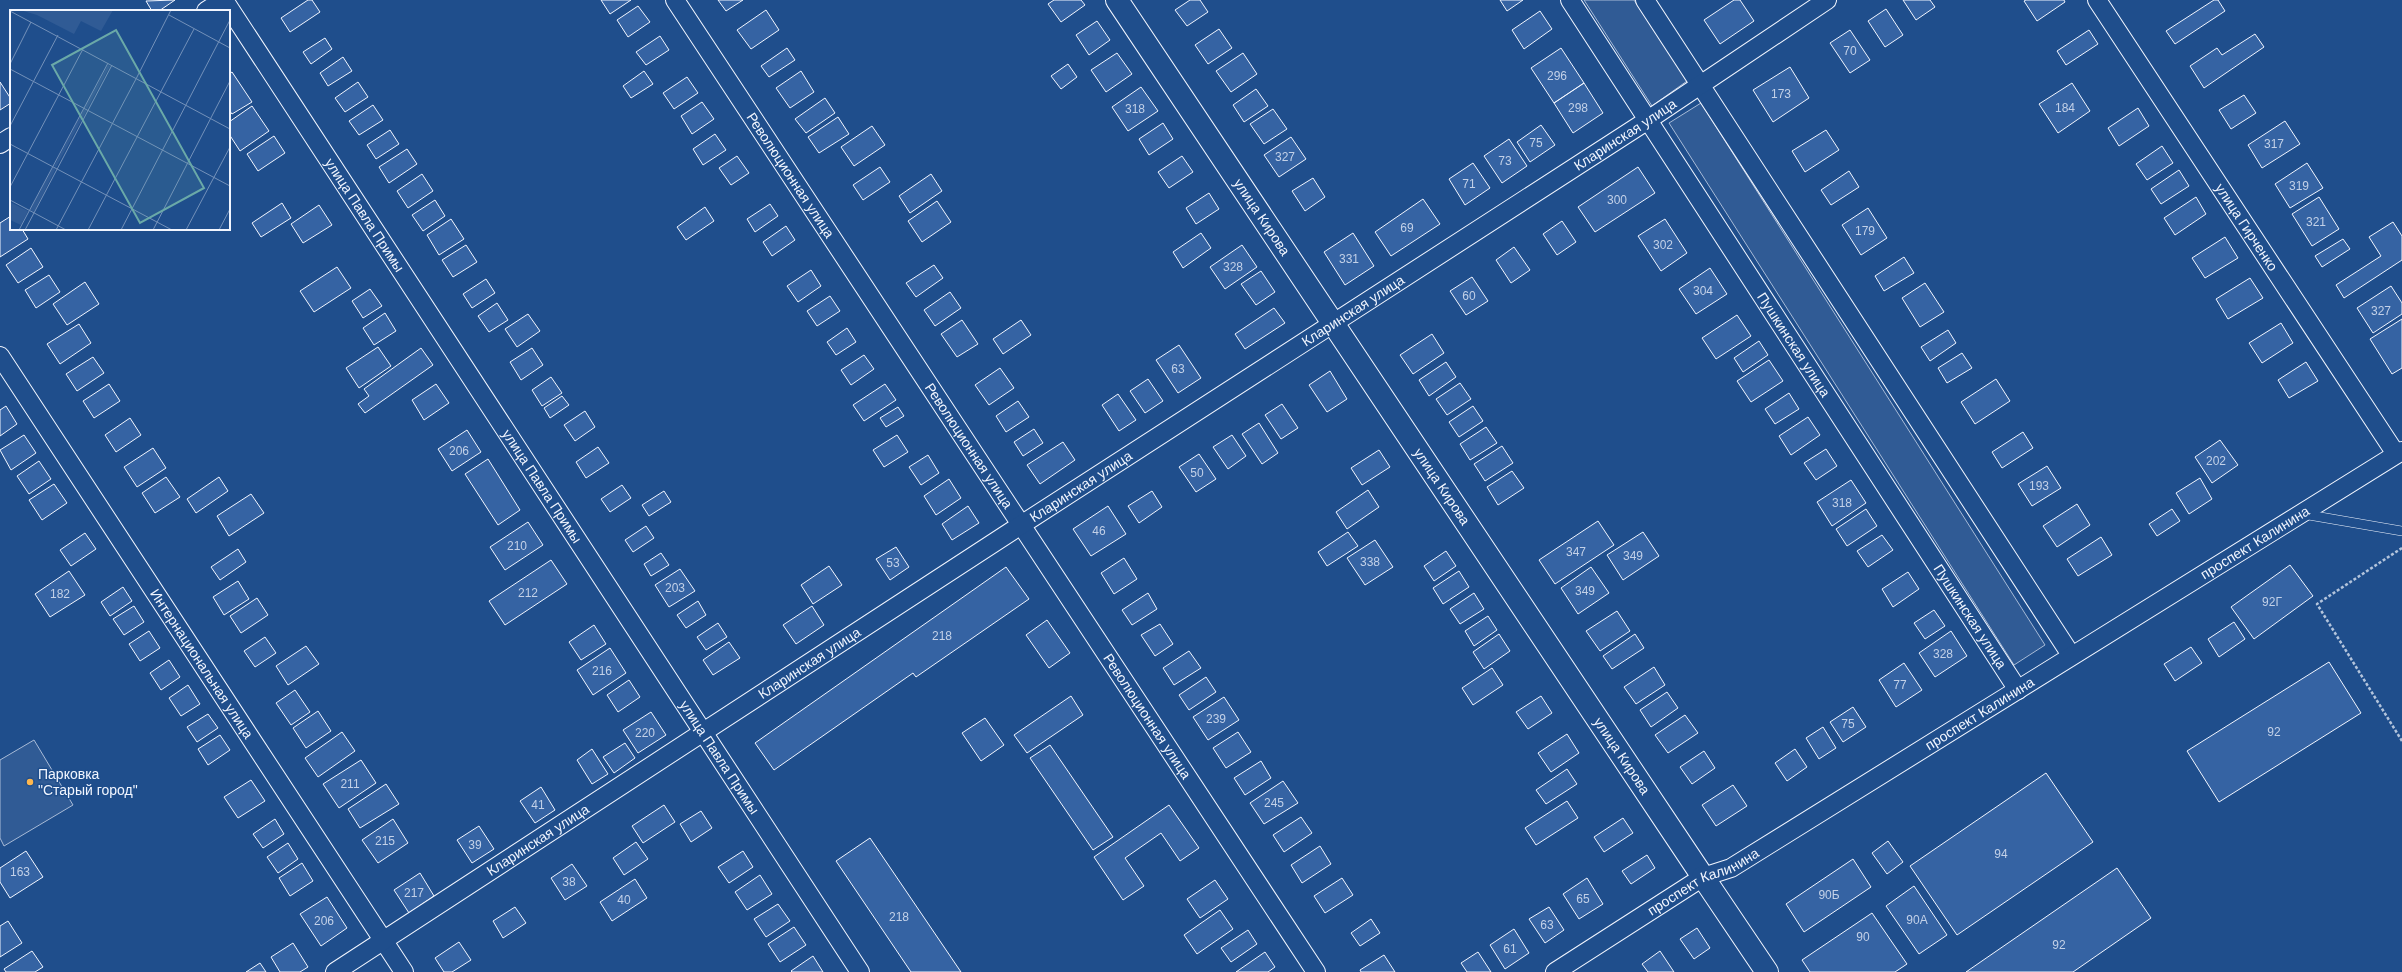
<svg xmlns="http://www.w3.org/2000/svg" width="2402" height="972" viewBox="0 0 2402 972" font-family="Arial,sans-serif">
<rect width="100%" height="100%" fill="#1f4e8c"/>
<path fill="#305b95" stroke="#a8bbd7" d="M1584 0H1634L1687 81 1652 106Z
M1701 103 2045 645 2014 665 1669 123Z
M34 740 73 805 4 846 0 838V760Z"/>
<path fill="#3563a3" stroke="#f2f6ff" d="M175 0 159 11H152L146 1Z
M308 0H312L320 12 290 32 281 18Z
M601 0H631L610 14Z
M718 0H743L726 11Z
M1054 0H1081L1085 5 1061 22 1048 4Z
M1190 0H1200L1208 12 1187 26 1175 10Z
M1500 0H1523L1507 11Z
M1734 0H1740L1754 21 1720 44 1704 20Z
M1903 0H1930L1935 7 1916 20Z
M2026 0H2064L2065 2 2037 21 2024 1Z
M2214 0H2218L2225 11 2175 44 2166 31Z
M638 6 650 22 628 37 617 20Z
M1886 9 1903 35 1885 47 1868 21Z
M766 10 779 30 751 49 737 30Z
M1540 11 1552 29 1524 49 1512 30Z
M1097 21 1110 40 1089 55 1076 35Z
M1219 29 1232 48 1208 64 1195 45Z
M1850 30 1870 60 1850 73 1830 43Z
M2089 30 2098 44 2066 65 2057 51Z
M2255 34 2264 47 2204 88 2190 66 2217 48 2222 55Z
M660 36 669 50 646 65 636 52Z
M325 38 332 49 311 64 303 52Z
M787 48 795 60 769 77 761 66Z
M1561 48 1584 83 1554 103 1531 68Z
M1117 53 1132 74 1106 92 1091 70Z
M1243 53 1257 74 1231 92 1216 71Z
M343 57 352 71 328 86 320 73Z
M1068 64 1077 77 1061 89 1051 76Z
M1790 67 1809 98 1773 122 1753 90Z
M644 71 653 84 631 98 623 86Z
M801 71 814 92 790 108 776 88Z
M232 72 252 102 232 114 229 110V74Z
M687 77 698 93 674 109 663 93Z
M0 82 11 99V103L0 110Z
M358 82 368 97 345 112 335 98Z
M1584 83 1603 113 1573 133 1554 103Z
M2072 83 2090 111 2058 133 2039 104Z
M1141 87 1158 111 1128 131 1112 107Z
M1256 89 1268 106 1244 122 1233 105Z
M2244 95 2256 113 2231 129 2219 110Z
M825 98 835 113 806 133 795 119Z
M702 102 714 119 692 134 681 116Z
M373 105 383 120 359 135 349 121Z
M252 106 269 131 240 151 229 134V122Z
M2138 108 2149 126 2119 146 2108 128Z
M1273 109 1287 129 1264 144 1250 124Z
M838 117 849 134 819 153 808 137Z
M2285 121 2300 144 2262 168 2248 145Z
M1163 123 1173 139 1149 155 1139 139Z
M1541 125 1555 145 1530 162 1517 142Z
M872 126 885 145 854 166 841 147Z
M390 130 399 144 376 159 367 145Z
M1826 130 1839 150 1805 172 1792 151Z
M715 134 726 150 703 165 693 149Z
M274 136 285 153 258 171 247 154Z
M1291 137 1306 159 1279 177 1264 155Z
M1509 139 1527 166 1502 183 1484 156Z
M2162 146 2173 163 2147 180 2136 164Z
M407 149 417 164 389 183 379 167Z
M737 156 749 173 731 185 719 168Z
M1182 156 1193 172 1169 188 1158 172Z
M1473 163 1490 188 1465 205 1449 179Z
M2307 163 2323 188 2290 208 2275 184Z
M880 167 890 182 863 200 853 185Z
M1638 167 1655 193 1595 232 1578 207Z
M2179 170 2189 186 2161 204 2151 189Z
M1849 171 1859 187 1831 205 1821 190Z
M422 174 433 191 408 208 397 191Z
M931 174 942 191 910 213 899 196Z
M1313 178 1325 197 1305 211 1292 191Z
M1209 193 1219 209 1196 224 1186 208Z
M2196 197 2206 214 2175 235 2164 218Z
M2319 197 2339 229 2312 246 2292 214Z
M1423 199 1440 224 1391 256 1375 232Z
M435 200 445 216 423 231 412 215Z
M937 201 951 222 922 242 908 221Z
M282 203 291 218 261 237 252 223Z
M770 204 778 216 755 232 747 219Z
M319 205 332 225 303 243 291 224Z
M705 207 714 221 686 240 677 227Z
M1868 208 1887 238 1861 255 1842 225Z
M11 216V229H22L28 239 0 257V223Z
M451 219 464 239 439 255 427 235Z
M1665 219 1687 253 1661 271 1638 236Z
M1562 221 1576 242 1557 255 1543 234Z
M2393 222 2402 236V260L2344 298 2336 285 2381 256 2369 237Z
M786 226 795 240 772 256 763 242Z
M1201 233 1211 248 1183 268 1173 252Z
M1353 233 1374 266 1345 285 1324 252Z
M2225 237 2238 258 2205 278 2192 258Z
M2343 239 2350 249 2322 267 2315 256Z
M466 245 477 262 453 277 442 260Z
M1242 245 1257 267 1225 289 1210 267Z
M1514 247 1530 270 1511 283 1496 260Z
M31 248 43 267 18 283 6 265Z
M1904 257 1914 273 1884 291 1875 276Z
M934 265 943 278 916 297 906 283Z
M337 267 351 288 314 312 300 291Z
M1710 268 1727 294 1696 314 1679 289Z
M811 270 821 286 798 302 787 286Z
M1261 271 1275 292 1256 305 1241 284Z
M49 275 60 292 36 308 25 290Z
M1472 277 1488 301 1466 315 1450 291Z
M2250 278 2263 298 2228 319 2216 299Z
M486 279 495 293 472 308 463 294Z
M85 282 99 304 67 325 53 304Z
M1925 283 1944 312 1920 327 1902 298Z
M2391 286 2402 303V314L2373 333 2357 308Z
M370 289 382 306 363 318 352 301Z
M950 292 961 308 935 326 924 310Z
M830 296 840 311 817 326 807 311Z
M497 303 508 320 489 332 478 316Z
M1274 308 1285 323 1245 349 1235 334Z
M385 313 396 331 374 345 363 328Z
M528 314 540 331 517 347 505 329Z
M1737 315 1751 336 1716 359 1702 338Z
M2402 319V368L2392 374 2370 339Z
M962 320 978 344 957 357 941 334Z
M1021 320 1031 335 1003 354 993 339Z
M2281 323 2293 343 2262 363 2249 343Z
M79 324 91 343 60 364 47 344Z
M847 328 856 342 836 355 827 342Z
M1948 330 1956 343 1930 361 1921 347Z
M1432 334 1444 353 1413 374 1400 355Z
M1759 341 1768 355 1743 372 1734 358Z
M1179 345 1201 378 1178 393 1156 360Z
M378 347 391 366 359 388 346 368Z
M421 348 433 365 365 413 358 404 369 396 364 389Z
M532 348 543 365 521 380 510 362Z
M1962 353 1972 368 1947 383 1938 368Z
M864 355 874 369 851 385 841 370Z
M93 357 104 373 77 391 66 374Z
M1769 360 1783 381 1751 402 1737 381Z
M1446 362 1456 377 1429 396 1419 380Z
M2306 362 2318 381 2289 398 2278 380Z
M1000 368 1014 388 989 405 975 385Z
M1330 371 1347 399 1327 412 1309 385Z
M551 377 562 393 542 406 532 390Z
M1148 379 1163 401 1145 413 1130 391Z
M1996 379 2010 401 1975 424 1961 402Z
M1460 383 1471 399 1447 415 1436 399Z
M109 384 120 401 94 418 83 401Z
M436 384 449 403 424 420 412 400Z
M885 384 896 400 864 421 853 405Z
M1789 393 1799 409 1775 424 1765 409Z
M1118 394 1136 420 1119 431 1102 405Z
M562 396 569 405 550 418 544 408Z
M1018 401 1029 417 1006 432 996 416Z
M1282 404 1298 428 1281 439 1265 415Z
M6 406 17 424 0 436V410Z
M1473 406 1483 421 1459 437 1449 422Z
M898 407 904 416 886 427 880 418Z
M585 411 595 427 575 441 564 425Z
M1808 417 1820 435 1791 455 1779 436Z
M130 418 141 435 116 452 105 435Z
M1259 423 1278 453 1262 464 1242 434Z
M1486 427 1497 443 1470 460 1460 444Z
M1034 429 1043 443 1023 456 1014 442Z
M467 430 481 452 452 471 438 449Z
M2023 432 2033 448 2002 468 1992 452Z
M24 435 36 453 11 470 0 450Z
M897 435 908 452 884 467 873 450Z
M1232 435 1246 456 1228 469 1213 447Z
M2220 440 2238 465 2212 483 2195 457Z
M1063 442 1075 460 1040 484 1027 465Z
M1502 446 1513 463 1485 481 1474 464Z
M598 447 609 463 586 478 576 462Z
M153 448 166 468 137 487 124 467Z
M1826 449 1837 466 1816 480 1804 463Z
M1379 450 1390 467 1362 485 1351 468Z
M1199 454 1216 479 1196 492 1179 467Z
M928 455 939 473 921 485 909 467Z
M488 459 520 510 498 525 465 474Z
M39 461 51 479 29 494 17 476Z
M2047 466 2061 488 2032 506 2018 484Z
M1512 471 1524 488 1498 505 1487 487Z
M166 477 180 497 155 513 142 493Z
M219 477 228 491 196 513 187 499Z
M2200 478 2212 499 2189 514 2176 493Z
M949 479 961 498 936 515 924 496Z
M1851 480 1866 503 1832 526 1817 502Z
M54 484 67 503 42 520 29 500Z
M622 485 631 498 610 512 601 499Z
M1368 490 1379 507 1347 529 1336 512Z
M664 491 671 502 649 516 642 505Z
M1152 491 1162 507 1139 523 1128 506Z
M251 494 264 513 229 536 217 516Z
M2077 504 2090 525 2057 547 2043 526Z
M968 506 979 523 952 540 942 524Z
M1108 506 1126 534 1091 556 1073 529Z
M1866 509 1877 526 1847 546 1836 529Z
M2172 509 2180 521 2157 536 2149 524Z
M1598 521 1614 545 1555 584 1539 560Z
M528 522 543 545 505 570 490 547Z
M646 526 654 538 633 552 625 540Z
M1348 532 1358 546 1327 566 1318 552Z
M1643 532 1659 556 1623 580 1607 555Z
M85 533 96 549 71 566 60 550Z
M1882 535 1893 550 1868 567 1857 551Z
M2101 537 2112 555 2078 576 2067 559Z
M1375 540 1393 567 1365 585 1347 558Z
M896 547 909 567 890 580 876 559Z
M238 549 246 562 220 580 211 567Z
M1446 551 1456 566 1434 581 1424 566Z
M661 553 669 565 651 576 644 564Z
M1124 558 1137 579 1114 594 1101 573Z
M551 560 567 584 505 625 489 601Z
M2290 565 2313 596 2254 639 2231 607Z
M829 566 842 585 813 604 801 585Z
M1006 567 1029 599 916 677 913 673 774 770 755 743Z
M1591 567 1609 593 1578 614 1561 588Z
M680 569 695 591 669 607 655 585Z
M69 571 85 595 50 617 35 594Z
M1459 571 1469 587 1443 604 1433 588Z
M1908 572 1919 589 1893 607 1882 589Z
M238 581 249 599 224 615 213 597Z
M123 587 132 601 110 616 101 602Z
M1148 593 1157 609 1132 625 1122 610Z
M1474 593 1484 609 1460 624 1450 609Z
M257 598 268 615 241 633 230 616Z
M698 601 706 615 686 628 677 615Z
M134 606 144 622 124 635 113 619Z
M812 606 824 625 796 644 783 625Z
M1934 610 1945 626 1925 639 1914 623Z
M1617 611 1630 631 1600 651 1586 631Z
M1488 616 1497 630 1474 646 1465 631Z
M1047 620 1070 653 1049 668 1026 635Z
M2234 622 2245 639 2219 657 2208 639Z
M718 623 727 637 706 650 697 637Z
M1160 624 1173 644 1155 656 1141 635Z
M594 625 606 644 581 660 569 642Z
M149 631 160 648 140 661 129 644Z
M1951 631 1967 656 1935 677 1919 653Z
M1499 634 1510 651 1484 669 1473 652Z
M1635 634 1644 648 1612 669 1603 656Z
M265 637 276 653 255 667 244 651Z
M729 642 740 658 713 675 703 660Z
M306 646 319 664 288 685 276 666Z
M2191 647 2202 663 2175 681 2164 664Z
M610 648 626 673 593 695 577 670Z
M1189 651 1201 668 1174 685 1163 668Z
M169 660 180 677 161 690 150 673Z
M2329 662 2361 713 2219 802 2187 751Z
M1904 663 1922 690 1896 707 1879 680Z
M1654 667 1665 685 1636 704 1624 687Z
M1492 668 1503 685 1473 705 1462 688Z
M1206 677 1216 692 1189 710 1179 695Z
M629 680 640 697 618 712 607 695Z
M188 685 200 704 181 716 169 698Z
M295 690 310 712 291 725 276 703Z
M1667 692 1678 708 1651 727 1640 710Z
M1071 696 1083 715 1027 753 1014 735Z
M1541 696 1552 713 1528 729 1516 712Z
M1224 697 1239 720 1208 740 1193 717Z
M1853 707 1866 727 1843 742 1830 722Z
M318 711 331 731 306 748 293 728Z
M651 712 666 735 638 753 623 730Z
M208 714 218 728 197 742 187 727Z
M1685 715 1698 733 1668 753 1655 735Z
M985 718 1004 745 981 761 962 733Z
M1823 727 1836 748 1819 759 1806 738Z
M342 732 355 751 318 777 305 758Z
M1238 732 1251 752 1226 768 1213 748Z
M1567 734 1579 753 1551 772 1538 753Z
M220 735 230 750 208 765 198 749Z
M625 743 635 758 614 773 603 757Z
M1050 745 1113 837 1093 850 1030 758Z
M592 749 608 774 592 784 577 760Z
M1795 749 1807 767 1787 781 1775 763Z
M1704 751 1715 768 1692 784 1680 767Z
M361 760 376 783 339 808 323 784Z
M1261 761 1271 778 1245 795 1234 778Z
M1567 769 1577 784 1546 804 1536 790Z
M2046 773 2093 842 1957 935 1910 866Z
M251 780 265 801 238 818 224 797Z
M1283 781 1298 803 1264 824 1250 803Z
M386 784 399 804 360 828 348 809Z
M1733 785 1747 806 1716 826 1702 805Z
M541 787 555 810 535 823 520 801Z
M1567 801 1578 818 1536 845 1525 828Z
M664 805 675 822 643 843 632 826Z
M1169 805 1199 848 1180 861 1161 833 1125 858 1144 886 1123 900 1094 857Z
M701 811 712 828 691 842 680 824Z
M1301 817 1312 833 1284 852 1273 835Z
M1623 818 1633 833 1604 852 1594 837Z
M275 819 284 834 263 848 253 834Z
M393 819 408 843 378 863 362 840Z
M479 826 494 849 472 863 457 840Z
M870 838 961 972H911L836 861Z
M1888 841 1903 862 1887 874 1872 853Z
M636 842 648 859 624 875 613 858Z
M288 843 298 859 278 873 267 857Z
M1320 846 1331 864 1302 883 1291 865Z
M26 851 43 877 10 898 0 882V868Z
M743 851 753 867 729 883 718 867Z
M1647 855 1655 868 1631 884 1622 871Z
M1853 859 1871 887 1804 932 1786 904Z
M302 863 313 881 290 896 279 878Z
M572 864 587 886 565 900 551 878Z
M2117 868 2151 918 2073 972H1966Z
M420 873 434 896 409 913 394 890Z
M760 875 772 894 747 910 735 892Z
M1342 878 1353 895 1325 913 1314 896Z
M1587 878 1603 904 1579 919 1563 894Z
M635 879 647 898 612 921 600 902Z
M1215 880 1228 899 1200 918 1187 899Z
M1914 886 1947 935 1919 954 1886 906Z
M327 897 347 928 321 946 300 914Z
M778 904 790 921 766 937 754 919Z
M515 907 526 923 503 938 493 921Z
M1549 907 1564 930 1545 943 1529 919Z
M1220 910 1233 929 1197 954 1184 935Z
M1872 913 1907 964 1895 972H1810L1802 960Z
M1371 919 1380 933 1360 946 1351 933Z
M8 921 22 943 0 957V926Z
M794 927 806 945 780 962 768 944Z
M1697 928 1710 948 1694 959 1680 939Z
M1514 929 1529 953 1505 969 1490 945Z
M1248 930 1257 944 1231 962 1221 948Z
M459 942 471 960 452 972H444L435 958Z
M293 943 308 967 300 972H280L271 957Z
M32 951 43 967 35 972H6L4 969Z
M1660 951 1674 972H1648L1642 964Z
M1265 952 1275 967 1268 972H1236Z
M1478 952 1491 972H1467L1461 963Z
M1384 955 1395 972H1361L1360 970Z
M813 956 823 972H792L791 971Z
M260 963 266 972H246Z"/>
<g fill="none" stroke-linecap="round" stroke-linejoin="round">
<defs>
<path id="service" d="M2303 514 2402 531"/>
<g id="minor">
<path id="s1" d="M224 0 860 972"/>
<path id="s2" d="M675 0 1316 972"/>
<path id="s3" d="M1570 0 2018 690"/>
<path d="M1645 0 2071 655"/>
<path id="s4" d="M2097 0 2396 454"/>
<path d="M206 11 223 0"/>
<path d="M0 144 11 137"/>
<path id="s5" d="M0 356 404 972"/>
<path id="s6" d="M335 972 1021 525 1648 120 1827 0"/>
<path id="s7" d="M1555 972 1703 877 1731 868 2402 451"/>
</g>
<g id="tertiary">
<path id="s8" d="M1117 0 1703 877"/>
</g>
<path id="secondary" d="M1703 877 1767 972"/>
</defs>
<use href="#service" stroke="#f2f6ff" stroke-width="10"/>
<use href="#minor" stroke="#f2f6ff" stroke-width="20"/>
<use href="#tertiary" stroke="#f2f6ff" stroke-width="24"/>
<use href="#secondary" stroke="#f2f6ff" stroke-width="24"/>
<path stroke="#b3c4dc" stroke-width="2.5" stroke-dasharray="3 2" stroke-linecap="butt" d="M2402 548 2317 604 2402 741"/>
<use href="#service" stroke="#1f4e8c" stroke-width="9"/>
<use href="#minor" stroke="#1f4e8c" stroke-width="18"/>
<use href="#tertiary" stroke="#1f4e8c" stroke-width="22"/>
<use href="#secondary" stroke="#1f4e8c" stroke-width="22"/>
</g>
<circle fill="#ffb74d" stroke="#1f4e8c" stroke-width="1.5" cx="30" cy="782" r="4"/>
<g text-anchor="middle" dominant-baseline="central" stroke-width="3" stroke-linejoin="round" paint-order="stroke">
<g font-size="12" fill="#c3d1e8">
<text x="1850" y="51">70</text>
<text x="1557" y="76">296</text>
<text x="1781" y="94">173</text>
<text x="1578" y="108">298</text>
<text x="2065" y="108">184</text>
<text x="1135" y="109">318</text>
<text x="1536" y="143">75</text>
<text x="2274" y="144">317</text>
<text x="1285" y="157">327</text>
<text x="1505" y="161">73</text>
<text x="1469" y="184">71</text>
<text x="2299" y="186">319</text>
<text x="1617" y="200">300</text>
<text x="2316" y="222">321</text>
<text x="1407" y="228">69</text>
<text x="1865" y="231">179</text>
<text x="1663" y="245">302</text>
<text x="1349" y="259">331</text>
<text x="1233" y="267">328</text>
<text x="1703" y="291">304</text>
<text x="1469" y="296">60</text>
<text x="2381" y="311">327</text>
<text x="1178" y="369">63</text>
<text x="459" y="451">206</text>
<text x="2216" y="461">202</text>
<text x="1197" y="473">50</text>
<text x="2039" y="486">193</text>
<text x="1842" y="503">318</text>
<text x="1099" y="531">46</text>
<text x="517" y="546">210</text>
<text x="1576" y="552">347</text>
<text x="1633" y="556">349</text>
<text x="1370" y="562">338</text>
<text x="893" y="563">53</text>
<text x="675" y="588">203</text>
<text x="1585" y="591">349</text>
<text x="528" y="593">212</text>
<text x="60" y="594">182</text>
<text x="2272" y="602">92Г</text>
<text x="942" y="636">218</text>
<text x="1943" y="654">328</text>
<text x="602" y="671">216</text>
<text x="1900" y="685">77</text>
<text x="1216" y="719">239</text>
<text x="1848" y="724">75</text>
<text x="2274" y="732">92</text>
<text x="645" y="733">220</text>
<text x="350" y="784">211</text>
<text x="1274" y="803">245</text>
<text x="538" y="805">41</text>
<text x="385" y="841">215</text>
<text x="475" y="845">39</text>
<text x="2001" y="854">94</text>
<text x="20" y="872">163</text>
<text x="569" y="882">38</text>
<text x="414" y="893">217</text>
<text x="1829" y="895">90Б</text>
<text x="1583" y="899">65</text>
<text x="624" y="900">40</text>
<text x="899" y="917">218</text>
<text x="1917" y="920">90А</text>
<text x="324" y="921">206</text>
<text x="1547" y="925">63</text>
<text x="1863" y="937">90</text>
<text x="2059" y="945">92</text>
<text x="1510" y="949">61</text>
</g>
<g font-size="14" fill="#f2f6ff" stroke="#1f4e8c">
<text stroke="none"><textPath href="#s6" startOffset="1538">Кларинская улица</textPath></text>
<text stroke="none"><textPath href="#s2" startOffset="210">Революционная улица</textPath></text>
<text stroke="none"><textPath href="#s1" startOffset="257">улица Павла Примы</textPath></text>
<text stroke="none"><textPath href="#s8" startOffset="261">улица Кирова</textPath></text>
<text stroke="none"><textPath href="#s4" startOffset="272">улица Гирченко</textPath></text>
<text stroke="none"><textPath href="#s6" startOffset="1214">Кларинская улица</textPath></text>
<text stroke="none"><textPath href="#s3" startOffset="411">Пушкинская улица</textPath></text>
<text stroke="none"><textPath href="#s2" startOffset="534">Революционная улица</textPath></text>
<text stroke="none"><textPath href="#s1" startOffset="581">улица Павла Примы</textPath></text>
<text stroke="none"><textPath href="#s6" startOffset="890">Кларинская улица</textPath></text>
<text stroke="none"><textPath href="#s8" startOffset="585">улица Кирова</textPath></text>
<text stroke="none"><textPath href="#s7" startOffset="822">проспект Калинина</textPath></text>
<text stroke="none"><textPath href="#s3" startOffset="735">Пушкинская улица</textPath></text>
<text stroke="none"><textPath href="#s6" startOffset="566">Кларинская улица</textPath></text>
<text stroke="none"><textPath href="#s5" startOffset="368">Интернациональная улица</textPath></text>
<text stroke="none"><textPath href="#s7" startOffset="498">проспект Калинина</textPath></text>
<text stroke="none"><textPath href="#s2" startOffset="858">Революционная улица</textPath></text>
<text stroke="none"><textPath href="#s8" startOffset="909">улица Кирова</textPath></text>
<text stroke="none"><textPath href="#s1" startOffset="905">улица Павла Примы</textPath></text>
<text stroke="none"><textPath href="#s6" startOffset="242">Кларинская улица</textPath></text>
<text stroke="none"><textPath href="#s7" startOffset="174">проспект Калинина</textPath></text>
</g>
<g font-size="14" fill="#f2f6ff" stroke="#1f4e8c" text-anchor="start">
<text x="38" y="774">Парковка<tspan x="38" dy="16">"Старый город"</tspan></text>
</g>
</g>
<g transform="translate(10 10)">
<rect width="220" height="220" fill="#1f4e8c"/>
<path d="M10 0H103L91 21 71 11 64 24 27 5ZM98 55 100 56 77 99 75 97ZM74 99 77 100 46 157 44 156ZM43 157 46 158 24 202 20 200ZM0 192 18 201 11 215 0 210Z" fill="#305b95"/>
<path fill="none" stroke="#7391ba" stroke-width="1" d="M0 1 220 119M159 5 220 38M0 54 21 12M0 59 220 176M126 69 161 0M0 116 48 25M0 134 162 220M0 177 73 39M0 190 56 220M9 220 98 53M15 220 102 55M46 220 126 69M78 220 184 19M111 220 220 10M143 220 220 71M176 220 220 137M209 220 220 199"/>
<path fill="#6aa9a8" fill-opacity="0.15" stroke="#6aa9a8" stroke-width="2" d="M106 20 194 178 130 213 42 55Z"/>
<rect width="220" height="220" fill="none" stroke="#f2f6ff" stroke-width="2"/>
</g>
</svg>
